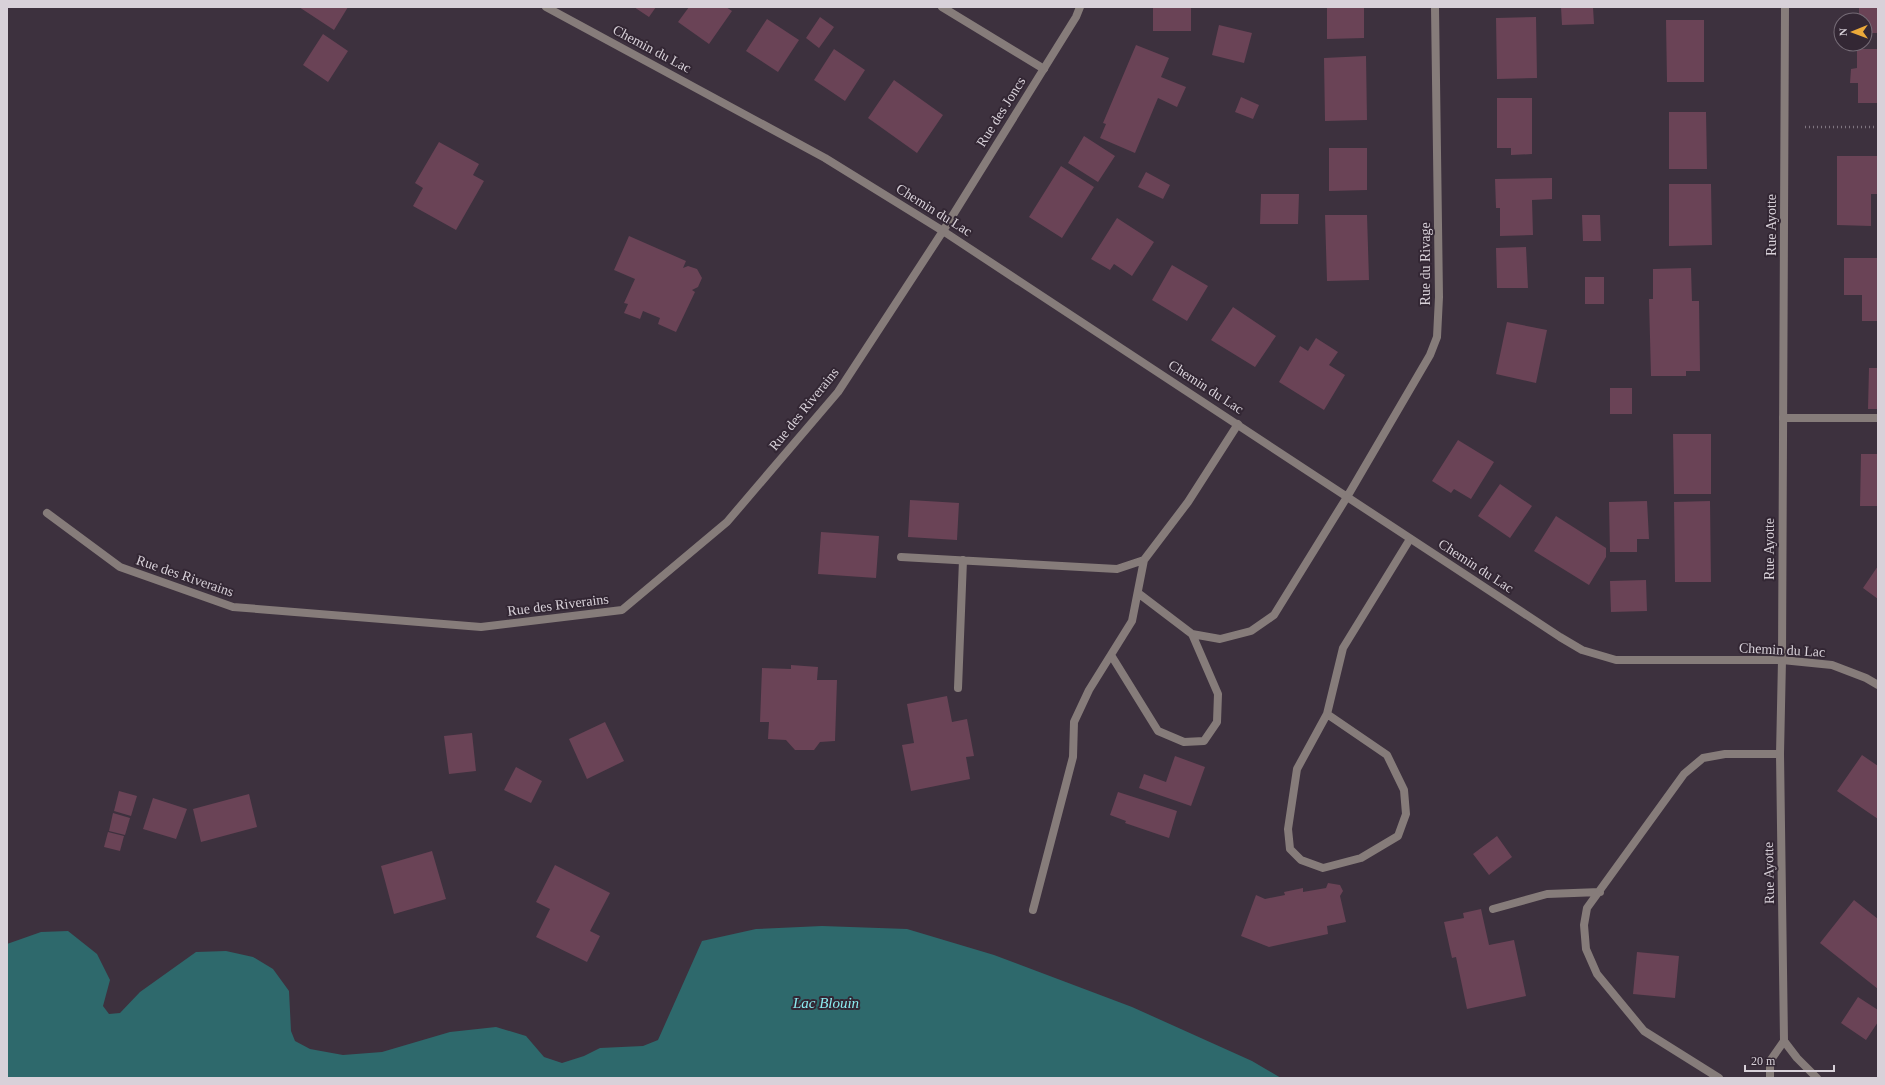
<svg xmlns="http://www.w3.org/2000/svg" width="1885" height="1085" viewBox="0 0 1885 1085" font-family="Georgia,serif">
<rect width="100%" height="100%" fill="#3d313e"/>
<path fill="#2e696c" d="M822 926 907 929 994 955 1132 1007 1252 1061 1281 1078H7V944L41 932 68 931 97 954 110 980 103 1006 109 1014 120 1013 140 992 196 952 226 951 253 957 273 969 289 991 291 1031 295 1041 310 1049 343 1055 382 1052 450 1032 496 1027 526 1036 544 1057 562 1063 584 1056 600 1048 643 1046 658 1040 702 941 756 929Z"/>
<path fill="#6a4356" d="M299 7H348L334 30Z
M634 7H656L649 17Z
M689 7H726L732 11 709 44 678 22Z
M1153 7H1191V31H1153Z
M1327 7H1364V38L1327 39Z
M1561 7H1593L1594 24 1562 25Z
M1859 7H1878V33H1865V20H1859Z
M820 17 834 27 819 48 806 38Z
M1536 17 1537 78 1497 79 1496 18Z
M767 19 799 40 778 72 746 51Z
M1666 20H1704V82H1667Z
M1219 25 1252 33 1244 63 1212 55Z
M323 34 348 51 328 82 303 65Z
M1136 45 1169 58 1161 77 1186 87 1177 107 1158 98 1135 153 1100 138 1106 124 1103 123Z
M834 49 865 70 845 101 814 80Z
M1857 49H1878V103H1858V83H1850L1851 69 1857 68Z
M1366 56 1367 120 1325 121 1324 58Z
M894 80 943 115 917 153 868 118Z
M1241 97 1259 105 1253 119 1235 112Z
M1497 98H1532V154L1511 155V148H1497Z
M1669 112H1706L1707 169H1669Z
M1084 136 1115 156 1098 182 1068 163Z
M439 142 479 164 473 175 484 181 456 230 413 206 423 188 415 183Z
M1329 148H1367V190L1329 191Z
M1837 156H1878V194H1871V226L1837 225Z
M1061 166 1094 187 1062 238 1029 217Z
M1146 172 1170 185 1163 199 1138 187Z
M1552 178V199L1532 200 1533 235 1500 236V208H1496L1495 179Z
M1669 184H1711L1712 245 1669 246Z
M1261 194H1299L1298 224H1260Z
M1325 215H1367L1369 280 1327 281Z
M1582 215H1600L1601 241H1583Z
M1117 218 1154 242 1132 276 1114 264 1110 270 1091 259Z
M629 236 686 261 683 268 688 266 697 269 702 278 698 287 692 290 695 292 676 332 658 324 660 318 643 311 640 319 624 313 628 304 624 303 635 279 614 270Z
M1526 247 1528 288H1497L1496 248Z
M1844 258H1878V321H1862V295H1844Z
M1172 265 1208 286 1187 321 1152 300Z
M1691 268 1692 301H1699L1700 371H1686V376H1651L1649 299H1653V269Z
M1585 277H1604V304H1585Z
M1233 307 1276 336 1255 367 1211 340Z
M1507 322 1547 330 1536 383 1496 374Z
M1316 338 1338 352 1329 365 1345 375 1324 410 1279 382 1300 346 1308 351Z
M1869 368H1878V409H1868Z
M1610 388H1632V414H1610Z
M1673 434H1711V494H1674Z
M1458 440 1494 462 1471 499 1454 489 1451 493 1432 481Z
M1861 454H1878V506H1860Z
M1500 484 1532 506 1510 538 1478 516Z
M910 500 959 503 957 540 908 537Z
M1647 501 1649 539H1637V552H1610L1609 502Z
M1710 501 1711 582H1675L1674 502Z
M1556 516 1606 548V557L1589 585 1534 551Z
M821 532 879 536 876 578 818 574Z
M1878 566V599L1863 588Z
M1646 580 1647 611 1611 612 1610 581Z
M791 665 818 667 817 680H837L835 741 820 742 814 750H795L786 740 768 739 769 722H760L762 668 791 669Z
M947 696 952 722 967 719 974 756 966 757 970 779 911 791 902 745 914 743 907 704Z
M605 722 624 761 587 779 569 739Z
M472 733 476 771 449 774 444 736Z
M1862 755 1878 766V819L1837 791Z
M1175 756 1205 767 1191 806 1139 788 1144 774 1166 782Z
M516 767 542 781 531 803 504 790Z
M119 791 137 796 131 816 114 811Z
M1118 792 1177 811 1169 838 1125 823 1126 821 1110 815Z
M249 794 257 827 201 842 193 809Z
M153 798 187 809 176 839 143 829Z
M113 813 130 818 125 835 109 831Z
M108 832 124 836 120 851 104 847Z
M1497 836 1512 857 1489 875 1473 854Z
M432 851 446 899 394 914 381 866Z
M555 865 610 893 590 931 600 936 587 962 536 937 550 909 536 902Z
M1328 883 1340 885 1343 891 1340 896 1346 922 1327 926 1328 934 1269 947 1241 936 1256 895 1265 899 1285 895 1284 892 1303 888V892L1326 888Z
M1854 900 1878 919V989L1820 943Z
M1481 909 1489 945 1514 940 1526 996 1467 1009 1456 957 1452 958 1444 922 1464 918 1463 913Z
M1637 952 1679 956 1675 998 1633 994Z
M1858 997 1878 1010V1022L1866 1040 1841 1023Z"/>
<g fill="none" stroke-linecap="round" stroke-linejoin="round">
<path stroke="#7f7580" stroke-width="2.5" stroke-dasharray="1 3" stroke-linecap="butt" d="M1805 127H1878"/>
<path stroke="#867c7a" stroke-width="8" d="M942 7 1044 69
M1783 418H1878
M901 557 1117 569 1144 560 1188 502 1238 424
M1192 634 1220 639 1251 631 1274 615 1347 497
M1111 655 1158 731 1184 742 1204 741 1217 722 1218 694 1192 634 1138 593
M958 688 963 560
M1327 714 1387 755 1404 790 1406 814 1398 836 1361 858 1323 868 1301 860 1290 849 1288 829 1297 769 1327 714 1343 648 1410 539
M1493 909 1547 894 1600 892
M1033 910 1073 757 1074 722 1089 690 1132 621 1144 560
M1719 1078 1644 1031 1597 974 1586 949 1584 925 1587 908 1684 774 1703 758 1725 754H1780
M1770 1078V1061L1784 1041"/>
<path stroke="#867c7a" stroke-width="8" d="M546 7 825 158 943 231 1560 637 1582 650 1616 660H1782L1832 665 1866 678 1878 685
M1785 7 1782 660 1780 754 1784 1041 1797 1058 1817 1078
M1347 497 1430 355 1437 337 1439 297 1435 7
M47 513 120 567 233 607 481 627 622 610 727 522 838 392 943 231 1076 17 1080 7"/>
</g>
<g text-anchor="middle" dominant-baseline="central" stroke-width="4" stroke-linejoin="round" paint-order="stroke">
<g font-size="14" fill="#d8d1d9" stroke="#332734">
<text transform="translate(652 49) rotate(28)">Chemin du Lac</text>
<text transform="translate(1001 112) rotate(-58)">Rue des Joncs</text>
<text transform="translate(934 210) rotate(32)">Chemin du Lac</text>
<text transform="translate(1771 225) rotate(-90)">Rue Ayotte</text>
<text transform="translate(1425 264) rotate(-90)">Rue du Rivage</text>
<text transform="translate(1206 387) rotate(33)">Chemin du Lac</text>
<text transform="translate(804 409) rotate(-51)">Rue des Riverains</text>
<text transform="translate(1769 549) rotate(-90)">Rue Ayotte</text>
<text transform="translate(1476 566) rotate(33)">Chemin du Lac</text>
<text transform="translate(185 576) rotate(19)">Rue des Riverains</text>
<text transform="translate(558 605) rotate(-7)">Rue des Riverains</text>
<text transform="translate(1782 650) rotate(3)">Chemin du Lac</text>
<text transform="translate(1769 873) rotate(-91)">Rue Ayotte</text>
</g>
<g font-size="15" font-style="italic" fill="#8bebf0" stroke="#332734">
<text x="826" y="1003">Lac Blouin</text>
</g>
</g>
<rect width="1885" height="1085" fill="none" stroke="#d8d1d9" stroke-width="16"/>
<g transform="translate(1853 32) rotate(269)"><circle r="19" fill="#332734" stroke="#756b76"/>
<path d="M0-3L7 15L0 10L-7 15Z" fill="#eba93a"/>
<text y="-6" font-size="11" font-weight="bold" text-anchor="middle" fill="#d8d1d9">N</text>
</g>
<path d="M1745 1065v6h89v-6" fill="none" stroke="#d8d1d9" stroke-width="2"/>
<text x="1751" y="1065" font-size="12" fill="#d8d1d9" stroke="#332734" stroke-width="3" paint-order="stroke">20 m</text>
</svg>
